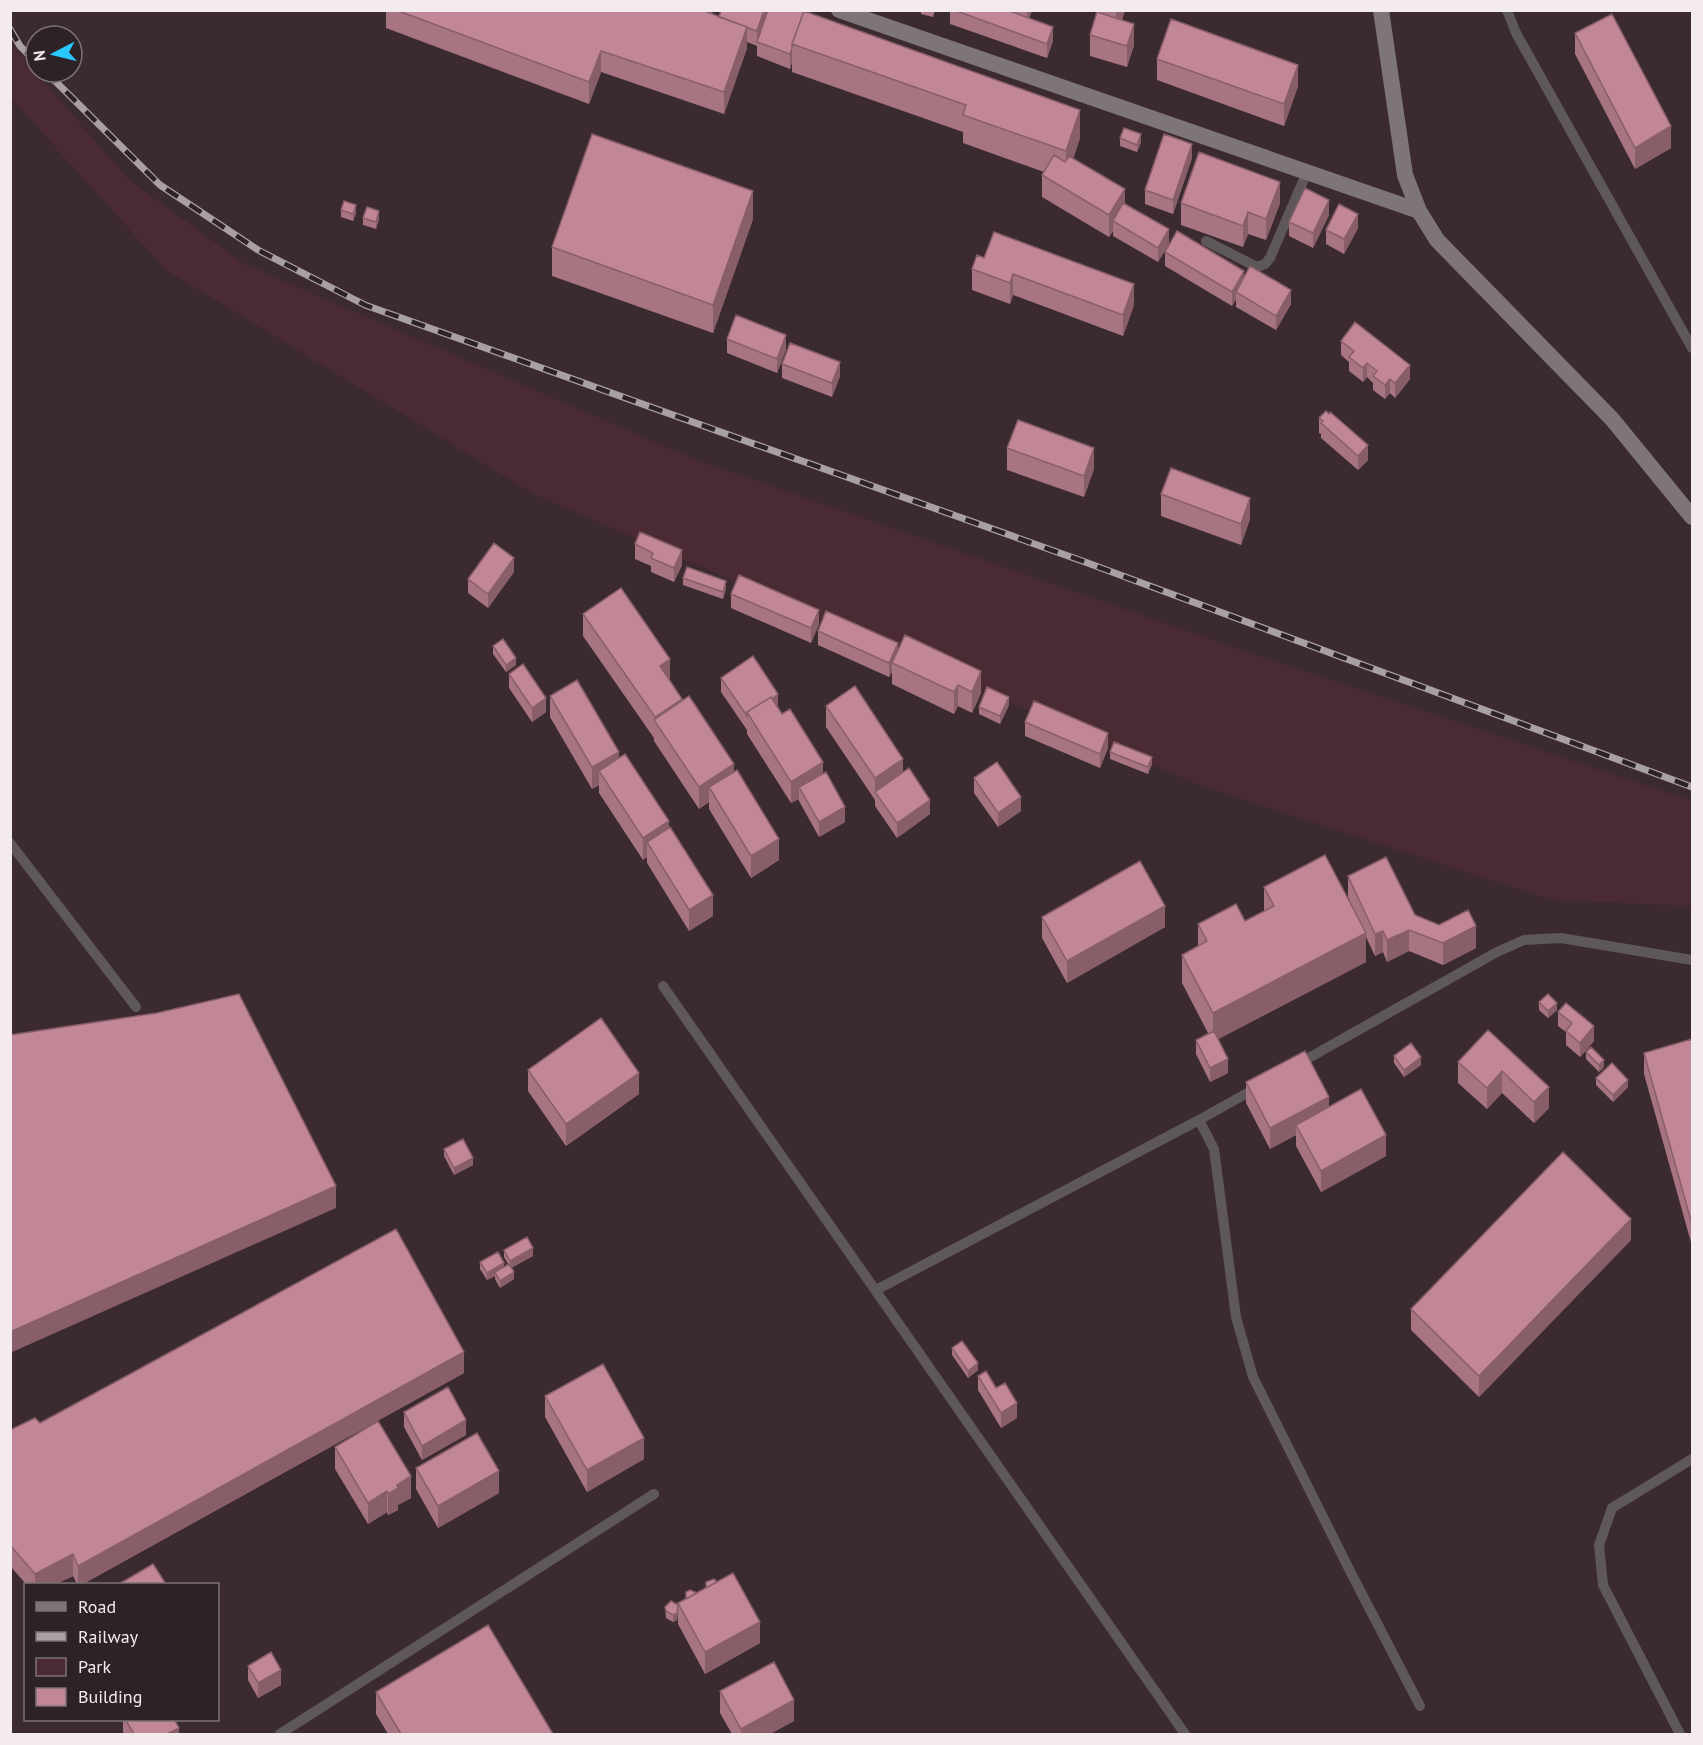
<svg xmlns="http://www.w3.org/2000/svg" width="1703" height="1745" viewBox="0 0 1703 1745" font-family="'PT Sans',sans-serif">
<rect width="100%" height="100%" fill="#2d2225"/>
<path fill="#3b2a2f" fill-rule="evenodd" d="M11 11H1692V1734H11ZM36 36H72V72H36ZM26 1584H218V1720H26Z"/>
<path fill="#4a2b33" d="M10 42 128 179 244 264 694 459 1239 649 1692 801V906L1552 900 1202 786 534 494 166 270 11 98Z"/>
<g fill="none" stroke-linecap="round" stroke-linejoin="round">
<path stroke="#5e585a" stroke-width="10" d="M1507 10 1516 33 1692 348
M1206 241 1257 267 1265 264 1270 258 1307 172
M10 843 136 1007
M663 986 1185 1734
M1298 1064 1497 952 1524 940 1561 938 1692 960
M1199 1120 1214 1149 1236 1317 1253 1377 1350 1571 1420 1706
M876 1290 1199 1120 1258 1087
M280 1734 654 1494
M1680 1734 1603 1585 1599 1545 1612 1508 1692 1459"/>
<path stroke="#7e7577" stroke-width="16" d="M839 10 1419 211
M1381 10 1405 175 1419 211 1437 240 1612 419 1692 517"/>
<defs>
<path id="rail" d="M10 29 20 46 36 62
M46 72 160 185 258 250 365 305 1085 562 1692 787"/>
</defs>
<use href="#rail" stroke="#a9a0a3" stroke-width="7"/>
<use href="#rail" stroke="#2d2225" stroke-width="4.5" stroke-dasharray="14" stroke-linecap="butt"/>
</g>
<path fill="#a77481" d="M386 10H713L712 14 719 17 768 10V12L807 10V12L1080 138 1073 159 1125 203 1169 244 1158 262 1113 236V231L1109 237 1042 197V175L1044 172 963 143V132L792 72V62L790 69 757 56V46L747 42V48L724 114 601 72 589 104 386 28Z
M921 10H935L933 17 921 14Z
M950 10H1032L1029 19 1053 41 1047 58 950 24Z
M1097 10H1125L1122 20 1134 45 1127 67 1090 56V35Z
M1575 33 1671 148 1635 169 1575 54Z
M1157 59 1298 86 1284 126 1157 80Z
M1120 138 1141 142 1137 152 1120 146Z
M1192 158 1173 214 1145 204V190Z
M1181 203H1280L1266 240 1248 234 1243 247 1181 225Z
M341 210 356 213 353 221 341 217Z
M1329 215 1313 248 1289 236V222Z
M363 218 379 219 376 229 363 225Z
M753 219 713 333 552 276V247Z
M1358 228 1344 254 1326 244V230Z
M1165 252 1244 278 1291 304 1276 330 1236 307V299L1232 306 1165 266Z
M977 255 1134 305 1123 336 1013 295 1010 304 972 290V269Z
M727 339 786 349 777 373 727 353Z
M1341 341 1410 379 1395 398 1390 393 1385 399 1373 390V383L1367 377 1363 382 1349 371V362L1341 355Z
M782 364 840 376 832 397 782 378Z
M1329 414 1368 460 1358 470 1321 438V434L1319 433V418Z
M1007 448 1094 469 1084 497 1007 470Z
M1161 494 1250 519 1241 545 1161 516Z
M635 544 682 565 674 582 651 572V566L635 559Z
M514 572 488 608 468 593V579Z
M683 578 726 588 723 599 683 585Z
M731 594 819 624 811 643 731 608Z
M583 614 670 680V681L682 701 734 772 779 860 751 878 709 809V802L699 809 654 741V738L583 636Z
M818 631 898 650 981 693 972 713 958 706 954 714 892 684V672L889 677 818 645Z
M493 646 516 665 506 672 493 654Z
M509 674 546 712 532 722 509 688Z
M721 678 778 709 823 773 845 822 819 837 799 801V799L791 803 747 734V730L721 692Z
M550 696 619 758 669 828 713 916 689 931 647 863V857L643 860 599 793V785L592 789 550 717Z
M1009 705 1000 724 979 714V707Z
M826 706 903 772 930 814 897 838 875 806V800L826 727Z
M1025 722 1108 748 1100 768 1025 736Z
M1110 752 1152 764 1148 774 1110 759Z
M974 778 1021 811 998 827 974 793Z
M1348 876 1415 915 1476 948 1443 965 1409 951 1387 962 1383 952 1375 956 1366 937V962L1218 1039 1228 1073 1210 1082 1196 1054V1040L1208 1033 1182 983V955L1198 946V924L1245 921 1264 911V887L1355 913 1348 897Z
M1042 917 1165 927 1067 983 1042 938Z
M1539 1002 1557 1010 1548 1018 1539 1010Z
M1558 1012 1594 1041 1580 1057 1566 1045V1032L1558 1026Z
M1488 1030 1549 1108 1534 1123 1502 1093 1487 1109 1458 1083V1062Z
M1692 1039V1246L1644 1074V1053Z
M1586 1052 1604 1067 1599 1072 1586 1059Z
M1394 1056 1421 1065 1404 1077 1394 1063Z
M528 1070 639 1094 566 1146 528 1091Z
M1596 1078 1628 1087 1613 1102 1596 1085Z
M1246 1082 1329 1107 1386 1156 1321 1192 1296 1146V1135L1270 1149 1246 1103Z
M444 1149 473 1165 454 1175 444 1156Z
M1631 1240 1479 1397 1411 1330V1309Z
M504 1250 533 1256 511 1268 514 1279 500 1288 495 1279V1276L487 1280 480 1269V1262L504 1267 508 1264 504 1257Z
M952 1348 978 1370 968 1378 952 1355Z
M464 1373 83 1584H77L73 1576 56 1584H26L10 1566V1430L40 1423Z
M978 1376 996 1388 1017 1418 1001 1428 978 1390Z
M545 1396 644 1459 587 1492 545 1417Z
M404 1412 466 1435 422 1460 404 1427Z
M335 1447 411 1498 398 1505V1510L388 1515 387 1512 368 1524 335 1469Z
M416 1468 499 1493 438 1528 416 1489Z
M686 1599 760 1643 705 1674 678 1624V1603Z
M665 1607 678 1612 677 1620 673 1622 666 1618Z
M248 1666 281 1685 258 1698 248 1680Z
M720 1691 794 1721 770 1734H732L720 1713Z
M376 1692 553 1734H388L376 1714Z
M123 1719H174L179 1734H125L123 1732Z"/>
<path fill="#885e69" d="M707 10H713L707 28Z
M764 10H768V16L757 42V31Z
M1027 10H1032L1027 25Z
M1117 10H1125L1116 34V12Z
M1134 24V45L1127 67V46Z
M747 27V48L724 114V92Z
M1053 27V41L1047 58V44Z
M792 48V62L790 69V54Z
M601 51V72L589 104V82Z
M1298 65V86L1284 126V104Z
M1080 110V138L1066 180V151Z
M1671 126V148L1635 169V148Z
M1141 134V142L1137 152V145Z
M1192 144V158L1173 214V200Z
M1280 182V203L1266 240V219Z
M1125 189V211L1113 221V231L1109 237V215Z
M753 191V219L713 333V305Z
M1329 200V215L1313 248V233Z
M356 205V213L353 221V214Z
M379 211V219L376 229V222Z
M1248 212V234L1243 247V226Z
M1358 214V228L1344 254V239Z
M1169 229V244L1158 262V248Z
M1244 271V285L1236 292V299L1232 306V292Z
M1013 274V295L1010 304V283Z
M1134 284V305L1123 336V315Z
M1291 290V304L1276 330V316Z
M786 335V349L777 373V359Z
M840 362V376L832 397V383Z
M1367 363V377L1363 382V368Z
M1410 365V379L1395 398V383Z
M1390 379V393L1385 399V385Z
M1368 445V460L1358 470V456Z
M1094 448V469L1084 497V476Z
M1250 498V519L1241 545V524Z
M682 550V565L674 582V568Z
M514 558V572L488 608V594Z
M726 581V588L723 599V592Z
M819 610V624L811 643V628Z
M898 643V657L892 663V672L889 677V663Z
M516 658V665L506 672V665Z
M670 659V680L660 688V666Z
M981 671V693L972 713V692Z
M958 685V706L954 714V692Z
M778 694V709L748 715Z
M1009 697V705L1000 724V716Z
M546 698V712L532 722V708Z
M682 699V720H655V717Z
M1108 733V748L1100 768V754Z
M619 752V773L599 771V785L592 789V767Z
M1152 757V764L1148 774V767Z
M903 759V780L875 792V800V778Z
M823 762V783L799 787V799L791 803V782Z
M734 764V785L709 787V802L699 809V787Z
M1021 797V811L998 827V813Z
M930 800V814L897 838V823Z
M845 807V822L819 837V822Z
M669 821V843L647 842V857L643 860V838Z
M779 839V860L751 878V856Z
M713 895V916L689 931V910Z
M1165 906V927L1067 983V961Z
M1476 926V948L1443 965V943Z
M1409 930V951L1387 962V940Z
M1383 931V952L1375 956V934Z
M1366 933V962L1213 1042V1013Z
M1557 1003V1010L1548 1018V1011Z
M1594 1026V1041L1580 1057V1043Z
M1421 1057V1065L1404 1077V1070Z
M1228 1059V1073L1210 1082V1068Z
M1604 1060V1067L1599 1072V1065Z
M1502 1071V1093L1487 1109V1088Z
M639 1073V1094L566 1146V1124Z
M1628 1080V1087L1613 1102V1095Z
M1549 1087V1108L1534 1123V1102Z
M1329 1097V1118L1296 1125V1135L1270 1149V1128Z
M1386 1135V1156L1321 1192V1171Z
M473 1158V1165L454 1175V1168Z
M336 1186V1208L10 1353V1332Z
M1631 1219V1240L1479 1397V1376Z
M533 1248V1256L510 1268V1261Z
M504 1263V1271L495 1272V1276L487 1280V1273Z
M514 1272V1279L500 1288V1281Z
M464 1352V1373L83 1584H78V1566Z
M978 1363V1370L968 1378V1371Z
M1017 1403V1418L1001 1428V1413Z
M466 1420V1435L422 1460V1446Z
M644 1438V1459L587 1492V1470Z
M499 1471V1493L438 1528V1506Z
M411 1476V1498L398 1505V1510L388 1515V1494L397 1485Z
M387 1491V1512L368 1524V1503Z
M73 1554V1576L56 1584H35V1574Z
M678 1605 677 1620 673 1622V1615Z
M760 1622V1643L705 1674V1652Z
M281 1670V1685L258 1698V1683Z
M794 1700V1721L770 1734H741V1729Z
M179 1728V1734H167Z"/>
<path fill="#c28796" stroke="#885e69" stroke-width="1.5" d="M396 10H702L747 27 724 92 601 51 589 82Z
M721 10H764L757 31 746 27H747L719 17Z
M768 10H806V12L804 11 792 44V48L790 54 757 42Z
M954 10H1007L1053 27 1047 44Z
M804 11 1080 110 1066 151 963 115 966 105 792 44Z
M1097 12 1134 24 1127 46 1090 35Z
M1612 14 1671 126 1635 148 1575 33Z
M1171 19 1298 65 1284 104 1157 59Z
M1124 128 1141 134 1137 145 1120 138Z
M592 134 753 191 713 305 552 247Z
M1164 134 1192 144 1173 200 1145 190Z
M1199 152 1280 182 1266 219 1248 212 1243 226 1181 203Z
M1054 155 1065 162 1069 156 1125 189 1109 215 1042 175Z
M1305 188 1329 200 1313 233 1289 222Z
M344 201 356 205 353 214 341 210Z
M1123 203 1169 229 1158 248 1113 221Z
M1339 204 1358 214 1344 239 1326 230Z
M367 207 379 211 376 222 363 218Z
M1177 231 1244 271 1232 292 1165 252Z
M994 232 1134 284 1123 315 1013 274 1010 283 972 269 977 255 984 258Z
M1250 266 1291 290 1276 316 1236 292Z
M736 315 786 335 777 359 727 339Z
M1355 322 1410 365 1395 383 1390 379 1385 385 1373 376 1377 371 1367 363 1363 368 1349 357 1354 351 1341 341Z
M790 343 840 362 832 383 782 364Z
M1326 411 1329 414 1330 412 1368 445 1358 456 1321 423 1323 421 1319 418Z
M1018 420 1094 448 1084 476 1007 448Z
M1171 468 1250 498 1241 524 1161 494Z
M640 532 682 550 674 568 651 558 653 553 635 544Z
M494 543 514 558 488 594 468 579Z
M687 567 726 581 723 592 683 578Z
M739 575 819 610 811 628 731 594Z
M621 588 670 659 660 666 682 699 655 717 583 614Z
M826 611 898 643 889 663 818 631Z
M905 635 981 671 972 692 958 685 954 692 892 663Z
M503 639 516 658 506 665 493 646Z
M753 656 778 694 772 699 771 697 747 712V716L721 678Z
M523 664 546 698 532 708 509 674Z
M577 680 619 752 592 767 550 696Z
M855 686 903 759 875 778 826 706Z
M987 687 1009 697 1000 716 979 707Z
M689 696 734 764 699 787 654 720Z
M771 697 782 714 790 709 823 762 791 782 747 712Z
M1034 701 1108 733 1100 754 1025 722Z
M1114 742 1152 757 1148 767 1110 752Z
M625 754 669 821 643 838 599 771Z
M997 762 1021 797 998 813 974 778Z
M909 768 930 800 897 823 875 792Z
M737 770 779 839 751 856 709 787Z
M826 772 845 807 819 822 799 787Z
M670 827 713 895 689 910 647 842Z
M1325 855 1366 933 1213 1013 1182 955 1207 941 1198 924 1236 904 1245 921 1274 906 1264 887Z
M1386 857 1415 915 1439 925 1468 910 1476 926 1443 943 1409 930 1387 940 1383 931 1375 934 1348 876Z
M1140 861 1165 906 1067 961 1042 917Z
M239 994 336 1186 10 1332V1035L157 1013Z
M1548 994 1557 1003 1548 1011 1539 1002Z
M1566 1003 1594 1026 1580 1043 1566 1031 1572 1023 1558 1012Z
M601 1018 639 1073 566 1124 528 1070Z
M1488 1030 1549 1087 1534 1102 1502 1071 1487 1088 1458 1062Z
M1214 1031 1228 1059 1210 1068 1196 1040Z
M1692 1039V1224L1644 1053Z
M1411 1043 1421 1057 1404 1070 1394 1056Z
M1591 1047 1604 1060 1599 1065 1586 1052Z
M1305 1051 1329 1097 1270 1128 1246 1082Z
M1612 1063 1628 1080 1613 1095 1596 1078Z
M1361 1089 1386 1135 1321 1171 1296 1125Z
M463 1139 473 1158 454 1168 444 1149Z
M1563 1152 1631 1219 1479 1376 1411 1309Z
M396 1229 464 1352 78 1566 73 1554 35 1574 10 1545V1537L12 1536 10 1533V1430L35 1418 40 1423Z
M527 1237 533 1248 510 1261 504 1250Z
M498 1252 504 1263 487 1273 480 1262Z
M509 1264 514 1272 500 1281 495 1272Z
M962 1341 978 1363 968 1371 952 1348Z
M603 1364 644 1438 587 1470 545 1396Z
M986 1371 996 1388 1005 1383 1017 1403 1001 1413 978 1376Z
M448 1387 466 1420 422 1446 404 1412Z
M378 1421 411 1476 397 1485 398 1488 388 1494 387 1491 368 1503 335 1447Z
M477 1433 499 1471 438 1506 416 1468Z
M153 1564 166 1584H119Z
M733 1573 760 1622 705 1652 678 1603Z
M714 1579 717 1582 706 1588V1582Z
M690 1590 697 1593 686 1599V1592Z
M671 1601 678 1605 677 1613 673 1615 666 1611 665 1607Z
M488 1625 553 1734H401L376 1692Z
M271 1652 281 1670 258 1683 248 1666Z
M774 1662 794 1700 741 1729 720 1691Z
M125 1719H174L179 1728 167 1734H134Z"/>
<rect width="1703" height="1745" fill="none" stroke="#f3ebed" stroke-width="24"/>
<rect x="24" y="1583" width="195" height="138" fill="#2d2225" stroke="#7c7275" stroke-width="1.5"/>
<rect x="36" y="1602" width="30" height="9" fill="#7e7577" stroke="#7c7275" stroke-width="1.5"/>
<text x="78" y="1613" font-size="18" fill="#f3ebed">Road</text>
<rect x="36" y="1632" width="30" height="9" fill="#a9a0a3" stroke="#7c7275" stroke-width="1.5"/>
<text x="78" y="1643" font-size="18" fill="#f3ebed">Railway</text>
<rect x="36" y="1658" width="30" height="18" fill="#4a2b33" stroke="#7c7275" stroke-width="1.5"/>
<text x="78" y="1673" font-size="18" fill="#f3ebed">Park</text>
<rect x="36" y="1688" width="30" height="18" fill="#c28796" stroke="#7c7275" stroke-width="1.5"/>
<text x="78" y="1703" font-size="18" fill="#f3ebed">Building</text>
<g transform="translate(54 54) rotate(263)"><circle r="28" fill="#2d2225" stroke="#7c7275" stroke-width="1.5"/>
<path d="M0-4.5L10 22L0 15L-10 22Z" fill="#29c8ff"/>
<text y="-9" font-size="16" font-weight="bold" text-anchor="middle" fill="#f3ebed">N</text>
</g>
</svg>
